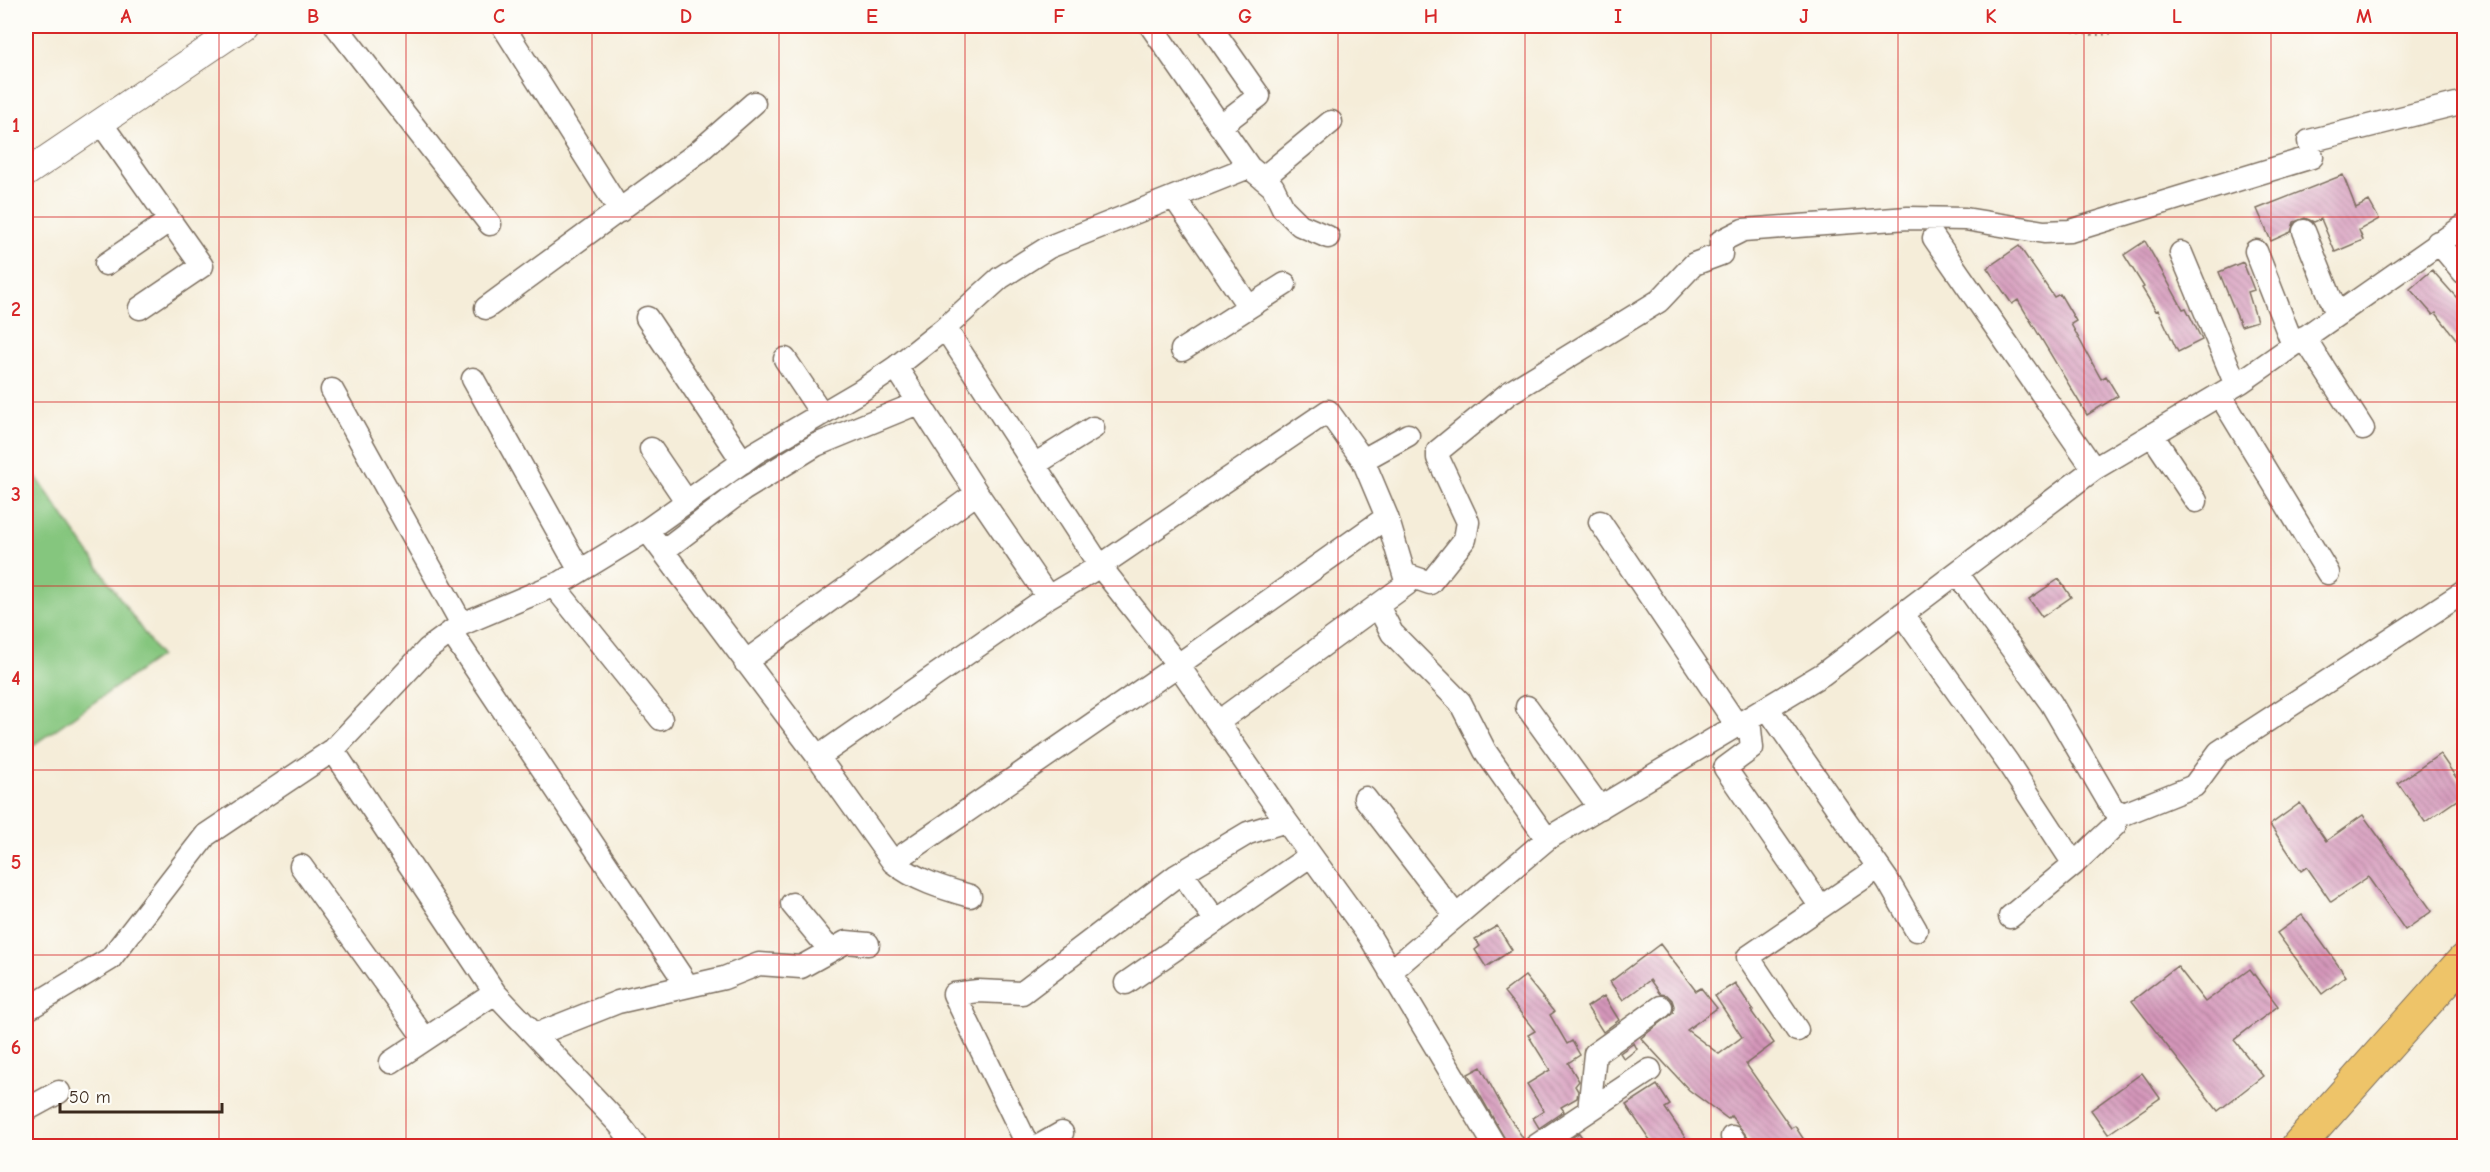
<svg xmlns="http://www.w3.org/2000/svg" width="2490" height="1172" viewBox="0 0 2490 1172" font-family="'Comic Neue',sans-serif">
<defs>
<pattern id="building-back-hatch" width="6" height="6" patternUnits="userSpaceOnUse" patternTransform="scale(1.5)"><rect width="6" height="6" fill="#d496ba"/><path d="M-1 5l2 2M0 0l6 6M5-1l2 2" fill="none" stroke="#ad7b97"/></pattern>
</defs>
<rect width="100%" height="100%" fill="#fdfcf7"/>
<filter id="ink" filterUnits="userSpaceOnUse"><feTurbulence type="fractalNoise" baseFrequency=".0167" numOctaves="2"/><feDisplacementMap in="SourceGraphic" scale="12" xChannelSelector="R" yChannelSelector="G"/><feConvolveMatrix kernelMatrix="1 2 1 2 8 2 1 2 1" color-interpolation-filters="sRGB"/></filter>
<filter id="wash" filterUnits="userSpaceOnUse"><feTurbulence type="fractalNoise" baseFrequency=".008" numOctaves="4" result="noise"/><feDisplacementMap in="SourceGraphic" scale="24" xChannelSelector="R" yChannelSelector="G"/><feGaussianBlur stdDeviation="1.35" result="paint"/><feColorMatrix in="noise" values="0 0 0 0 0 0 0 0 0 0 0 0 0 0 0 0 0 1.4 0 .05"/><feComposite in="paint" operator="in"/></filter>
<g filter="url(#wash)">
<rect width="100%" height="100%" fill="#f5edd9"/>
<path fill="#85c67e" stroke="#60784e" stroke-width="1.5" d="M26 462 160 656 26 750Z"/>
<g id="blocks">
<path fill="url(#building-back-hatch)" d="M2343 175 2356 208 2369 201 2379 219 2359 230 2363 240 2335 252 2321 219 2314 222 2305 218 2294 222 2291 232 2271 241 2257 209Z
M2145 241 2183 309 2186 308 2202 340 2178 352 2158 310 2156 311 2142 288 2144 287 2124 255Z
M2019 246 2054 297 2060 294 2076 321 2071 324 2101 379 2106 376 2118 396 2087 415 2018 300 2012 304 1987 268Z
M2243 262 2254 290 2248 292 2257 321 2241 326 2219 272Z
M2432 270 2464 306V349L2436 313 2433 315 2410 289Z
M2059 579 2071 597 2042 617 2029 599Z
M2440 754 2464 789V795L2425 822 2398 783Z
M2300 803 2326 841 2363 815 2432 911 2405 930 2368 877 2331 902 2307 867 2301 871 2270 825Z
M2302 915 2346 976 2322 994 2277 933Z
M1497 926 1512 950 1486 967 1475 950 1480 946 1475 939Z
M1660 944 1696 991 1701 988 1717 1008 1687 1030 1719 1054 1742 1037 1715 996 1735 983 1753 1010 1751 1011 1774 1043 1746 1064 1791 1128 1795 1126 1808 1146H1751L1749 1139 1731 1116 1728 1119 1689 1090 1641 1038 1673 1013 1674 1006 1672 1000 1667 995 1660 994 1650 980 1623 1000 1610 982Z
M2177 966 2205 1002 2250 969 2278 1006 2234 1040 2263 1076 2218 1111 2132 1001Z
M1525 976 1554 1012 1550 1015 1567 1044 1572 1041 1580 1055 1568 1063 1579 1081 1575 1086 1578 1091 1577 1098 1561 1107 1564 1111 1539 1128 1533 1118 1544 1111 1527 1084 1550 1070 1528 1035 1535 1031 1504 992Z
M1604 996 1619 1020 1603 1032 1587 1007Z
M1634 1043 1637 1049 1624 1059 1620 1053Z
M1481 1067 1503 1108 1523 1138 1509 1146 1468 1074Z
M2142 1073 2160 1098 2108 1134 2091 1110Z
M1657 1085 1670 1105 1665 1108 1691 1146H1654L1626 1105Z
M1579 1133 1588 1146H1560Z"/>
</g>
</g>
<g filter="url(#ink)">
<use href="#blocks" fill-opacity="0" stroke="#7c6e5f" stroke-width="1.5"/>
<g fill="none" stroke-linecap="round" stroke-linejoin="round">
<defs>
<path id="minor" d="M336 26 490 224
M503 26 620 211
M1151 26 1249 167 1273 187 1283 208 1300 225 1328 237
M1210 26 1259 96 1220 126
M101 123 202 266 140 308
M1263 178 1331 122
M1174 197 1249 307 1285 284
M2304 231 2337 314
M1934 238 2094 469
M2438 242 2464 273
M2256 251 2293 345
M2181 253 2236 385
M106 264 169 221
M486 308 697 153 754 103
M647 318 743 462
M945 328 1100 566 1178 665 1286 821 1370 937 1495 1146
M2304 337 2363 429
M1182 350 1249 307
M785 359 822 414
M896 367 977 493 1048 597
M473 379 580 571
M332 390 462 624
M2220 395 2328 573
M2152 435 2196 501
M651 449 687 502
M1363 460 1408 435
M1034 465 1093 428
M1600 522 1738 727
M647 530 818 757 893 862 1178 665 1387 517
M663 551 743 490 816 445 918 403
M1957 573 2051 703 2113 809 2124 814 2194 786 2219 752 2464 592
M1404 574 1430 583 1465 539 1468 522 1438 458V451L1509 393 1659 301 1694 264 1721 254V241L1743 230 1908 218 1965 219 2044 232 2070 231 2312 157 2309 141 2464 102
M554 586 661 719
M1378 606 1392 633 1460 702 1485 751 1547 839
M1902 614 2008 763 2074 864 2010 917
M451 632 687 985
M745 662 977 493
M1527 707 1600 808
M1768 709 1888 881 1916 930
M1749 720 1752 748 1725 768 1821 907 1878 868
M333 750 495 993 619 1124 636 1146
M818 757 1048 597 1100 566 1328 411 1363 460 1387 517 1407 584 1218 722
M1365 798 1456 916
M893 862C915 880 942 888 970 896
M2074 864 2115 825
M301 866 425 1039
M1182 873 1216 921
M792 904 830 950
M1390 972 1547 839 1823 674 2094 469 2241 382 2464 226
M1126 983 1310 856
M26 1010 110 959 206 835 333 750 428 649 462 624 562 582 647 530 755 453 859 392 896 367 945 328 1000 278 1049 247 1249 167
M1797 1030 1748 957 1821 907
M535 1035 618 1002 724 978 759 964 801 967 846 942 868 944
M391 1062 495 993
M26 1110 59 1092
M1589 1111 1595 1054 1661 1007
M1732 1137 1738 1146
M1028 1146 954 994 978 991 1022 993 1176 876 1248 833 1286 821
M1039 1146 1062 1133
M1536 1146 1650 1070"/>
<path id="tertiary" d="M26 173 243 26"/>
<path id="trunk" d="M2298 1146 2464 960"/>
</defs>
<use href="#minor" stroke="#7c6e5f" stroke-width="25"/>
<use href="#tertiary" stroke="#7c6e5f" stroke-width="29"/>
<use href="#trunk" stroke="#7c6e5f" stroke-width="35"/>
<path stroke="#7c6e5f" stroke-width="4" stroke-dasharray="1.5 4.5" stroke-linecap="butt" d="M2056 26C2082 33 2102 40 2127 26"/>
<use href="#minor" stroke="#fff" stroke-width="22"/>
<use href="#tertiary" stroke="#fff" stroke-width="27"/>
<use href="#trunk" stroke="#eec469" stroke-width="33"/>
</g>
</g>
<path fill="none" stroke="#d62828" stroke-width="1.5" stroke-opacity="0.55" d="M219 26V1146M406 26V1146M592 26V1146M779 26V1146M965 26V1146M1152 26V1146M1338 26V1146M1525 26V1146M1711 26V1146M1898 26V1146M2084 26V1146M2271 26V1146M26 217H2464M26 402H2464M26 586H2464M26 770H2464M26 955H2464"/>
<rect width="2490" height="1172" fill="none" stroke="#fdfcf7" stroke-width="66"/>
<path d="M60 1103v9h162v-9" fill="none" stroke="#3b2a1e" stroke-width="3"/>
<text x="69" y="1103" font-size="18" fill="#3b2a1e" stroke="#fdfcf7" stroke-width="4.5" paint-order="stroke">50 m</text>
<rect x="33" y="33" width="2424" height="1106" fill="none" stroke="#d62828" stroke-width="2"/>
<g font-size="20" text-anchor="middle" font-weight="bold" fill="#d62828">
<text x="126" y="23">A</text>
<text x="313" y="23">B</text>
<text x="499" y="23">C</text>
<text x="686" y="23">D</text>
<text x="872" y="23">E</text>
<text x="1059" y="23">F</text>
<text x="1245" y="23">G</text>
<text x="1431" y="23">H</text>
<text x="1618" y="23">I</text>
<text x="1804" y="23">J</text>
<text x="1991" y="23">K</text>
<text x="2177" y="23">L</text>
<text x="2364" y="23">M</text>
<text x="16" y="132">1</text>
<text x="16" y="316">2</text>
<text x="16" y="501">3</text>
<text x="16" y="685">4</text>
<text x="16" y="869">5</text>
<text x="16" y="1054">6</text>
</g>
</svg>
